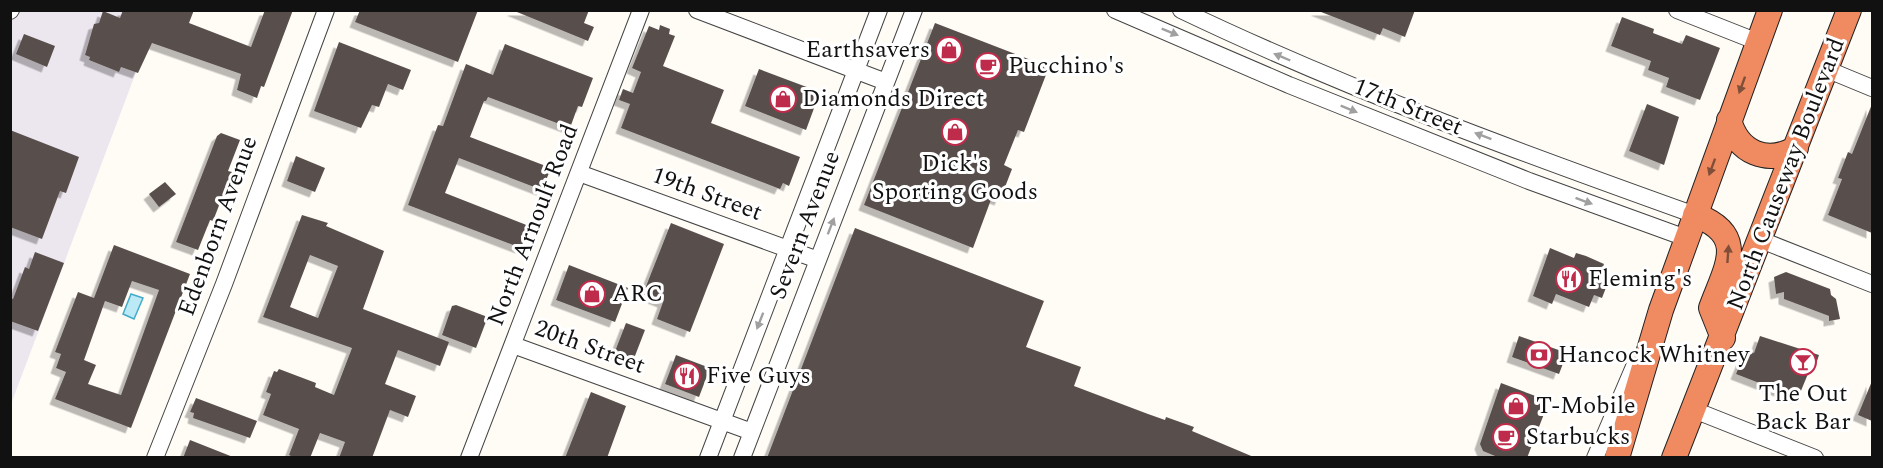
<svg xmlns="http://www.w3.org/2000/svg" width="1883" height="468" viewBox="0 0 1883 468" font-family="Spectral,serif">
<defs>
<filter id="shadow"><feDropShadow dx="-5.5" dy="5.5" stdDeviation="0" flood-color="#0004"/></filter>
</defs>
<rect width="100%" height="100%" fill="#fffbf5"/>
<path fill="#ece6ef" d="M11 11H159L11 404Z"/>
<path fill="#bbe9f5" stroke="#43abca" stroke-width="1.5" d="M131 294 143 298 134 319 123 314Z"/>
<path fill="#59504d" fill-rule="evenodd" filter="url(#shadow)" d="M123 10H194L189 23 251 47 265 10H293L264 87 261 86 257 98 237 90 241 74 152 43 138 73 121 67 119 72 89 60 90 57 85 55 94 24 99 23 103 11 120 18Z
M360 10H478L458 62 355 22Z
M512 10H589L584 23 594 27 588 41Z
M1316 10H1415L1405 37 1383 28 1380 35Z
M1622 17 1654 29 1653 33 1682 44 1686 35 1720 48 1700 100 1666 87 1669 78 1648 70 1651 61 1611 46Z
M935 23 1049 67 1024 132 1018 130 1004 165 1012 169 1000 200 992 197 973 248 864 205Z
M660 25 670 29 669 34 675 36 663 66 724 90 711 123 800 157 789 186 783 183 780 189 621 128 630 104 619 100 623 89 633 93 641 72 632 68 649 26 659 30Z
M24 34 55 46 47 67 16 54Z
M339 42 411 70 403 90 388 84 379 107 372 105 361 128 314 111Z
M505 44 593 78 582 107 578 106 570 128 488 97 486 101H484L470 137 551 168 542 190 459 158 445 193 529 226 521 248 408 205 438 125 443 126 466 64 493 75Z
M759 69 820 92 806 130 745 106Z
M1647 104 1679 117 1664 165 1629 151Z
M1872 104V233L1828 215 1842 179 1838 178 1848 152 1852 154Z
M10 130 79 157 66 193 60 191 42 239 10 227Z
M221 133 240 140 228 171 232 172 213 221 210 220 198 250 176 242 217 136Z
M296 156 325 168 315 192 287 181Z
M165 182 176 194 159 207 149 194Z
M302 215 328 223 326 226 384 251 363 309 449 342 440 366 398 350 385 384 416 396 408 417 390 410 372 458H339L345 442 320 433 310 458H295L289 455 299 429 263 415 271 394 266 392 274 371 277 372 279 369 316 383 315 387 334 395 352 348 263 317ZM310 255 338 266 318 318 290 307Z
M671 223 724 244 690 332 657 319 663 302 643 294Z
M855 228 1044 301 1026 347 1081 367 1074 386 1148 414 1165 420 1166 417 1194 427 1192 431 1256 458H767Z
M114 245 190 274 131 428 55 399 66 372 56 368 61 354 55 352 78 292 94 298ZM132 281 159 290 121 395 88 384 96 365 84 360 105 301 122 307Z
M1550 248 1574 258 1576 253 1586 256 1604 264 1598 281 1607 285 1602 298 1594 295 1589 307 1556 294 1552 304 1533 296Z
M35 252 64 263 38 331 10 321V298L13 299 25 267 29 269Z
M569 265 628 288 615 322 556 300Z
M1786 272 1830 289 1831 295 1836 299 1840 319 1829 321V316L1784 299V292L1776 294 1774 277Z
M456 305 485 316 487 319 476 348 442 335 452 306Z
M626 323 645 330 633 361 614 354Z
M1519 336 1567 353 1559 374 1512 357Z
M1760 336 1819 355 1814 370 1810 369 1798 398 1736 374 1746 349 1754 353Z
M676 355 710 368 699 397 665 384Z
M1872 381V421L1858 415Z
M1501 383 1549 401 1527 458H1500L1483 451 1480 444Z
M591 392 626 406 607 458H565Z
M196 398 257 421 250 438 193 418 194 413 190 412Z
M190 440 233 457V458H183Z"/>
<g fill="none" stroke-linecap="round" stroke-linejoin="round">
<defs>
<path id="minor" d="M697 10 886 82
M1115 10 1289 85 1529 181 1686 238
M1181 10C1348 90 1522 153 1695 215
M1677 10 1758 42
M10 11 11 10
M1826 69 1872 88
M579 173 818 260
M1761 240 1872 284
M513 345 752 432
M1694 410 1815 458
M155 458 224 284 326 10
M469 458 641 10
M708 458 879 10
M742 458 914 10
M1595 458 1636 362"/>
<path id="highway" d="M1729 120C1738 153 1767 165 1796 148
M1695 215C1749 235 1726 267 1711 308L1723 338
M1617 458 1661 310 1770 10
M1674 458 1849 10"/>
</defs>
<use href="#minor" stroke="#444" stroke-width="18"/>
<use href="#highway" stroke="#222" stroke-width="26"/>
<use href="#minor" stroke="#fff" stroke-width="16"/>
<use href="#highway" stroke="#f08b61" stroke-width="24"/>
</g>
<defs><path id="oneway-solid" d="M-6-.8H1V-3.2L6.5 0L1 3.2V.8H-6Z" transform="scale(1.5)"/></defs>
<g fill="#a0a0a0">
<use href="#oneway-solid" transform="translate(1170 32) rotate(22)"/>
<use href="#oneway-solid" transform="translate(1282 57) rotate(-157)"/>
<use href="#oneway-solid" transform="translate(1349 109) rotate(22)"/>
<use href="#oneway-solid" transform="translate(1483 136) rotate(-159)"/>
<use href="#oneway-solid" transform="translate(1584 201) rotate(20)"/>
<use href="#oneway-solid" transform="translate(831 226) rotate(-69)"/>
<use href="#oneway-solid" transform="translate(760 321) rotate(111)"/>
</g>
<g fill="#804e39">
<use href="#oneway-solid" transform="translate(1742 85) rotate(110)"/>
<use href="#oneway-solid" transform="translate(1712 167) rotate(110)"/>
<use href="#oneway-solid" transform="translate(1728 254) rotate(-86)"/>
</g>
<defs>
<symbol id="shop-ring" viewBox="-11 -11 22 22"><circle r="9.5" fill="#fff" stroke="#bf2b4a" stroke-width="1.5"/><path d="M-5-2.5h2.3a2.7 3.5 0 0 1 5.4 0H5L5.5 6h-11ZM-1.5-2.5h3a1.5 2.3 0 0 0-3 0Z" fill="#bf2b4a"/></symbol>
<symbol id="cafe-ring" viewBox="-11 -11 22 22"><circle r="9.5" fill="#fff" stroke="#bf2b4a" stroke-width="1.5"/><path d="M-5.5-4.5H6V0H3Q3 3.5 0 3.5H-2.5Q-5.5 3.5-5.5 0ZM3-3.2v2h1.7v-2ZM-6 4.5H4V6H-6Z" fill="#bf2b4a"/></symbol>
<symbol id="restaurant-ring" viewBox="-11 -11 22 22"><circle r="9.5" fill="#fff" stroke="#bf2b4a" stroke-width="1.5"/><path d="M-5-6h1v4h1v-4h1v4h1v-4h1v5L-1.5 .5V6h-2V.5L-5-1ZM5-6V6H3V1.5H1.5Q1.5-4 5-6Z" fill="#bf2b4a"/></symbol>
<symbol id="bank-ring" viewBox="-11 -11 22 22"><circle r="9.5" fill="#fff" stroke="#bf2b4a" stroke-width="1.5"/><path d="M-6-4H6V4H-6ZM0-2.3a2.3 2.3 0 1 0 0 4.6a2.3 2.3 0 1 0 0-4.6Z" fill="#bf2b4a"/></symbol>
<symbol id="bar-ring" viewBox="-11 -11 22 22"><circle r="9.5" fill="#fff" stroke="#bf2b4a" stroke-width="1.5"/><path d="M-6-5H6L.8 .8V4.5H3.5V6h-7V4.5H-.8V.8Z" fill="#bf2b4a"/></symbol>
</defs>
<g fill-rule="evenodd">
<use href="#shop-ring" x="934" y="35" width="30" height="30"/>
<use href="#cafe-ring" x="973" y="51" width="30" height="30"/>
<use href="#shop-ring" x="768" y="84" width="30" height="30"/>
<use href="#shop-ring" x="940" y="117" width="30" height="30"/>
<use href="#restaurant-ring" x="1554" y="264" width="30" height="30"/>
<use href="#shop-ring" x="577" y="279" width="30" height="30"/>
<use href="#bank-ring" x="1524" y="340" width="30" height="30"/>
<use href="#bar-ring" x="1788" y="347" width="30" height="30"/>
<use href="#restaurant-ring" x="672" y="361" width="30" height="30"/>
<use href="#shop-ring" x="1501" y="391" width="30" height="30"/>
<use href="#cafe-ring" x="1491" y="422" width="30" height="30"/>
</g>
<g text-anchor="middle" dominant-baseline="central" stroke-width="6" stroke-linejoin="round" paint-order="stroke">
<g font-size="24" fill="#111" stroke="#fff" text-anchor="start">
<text x="930" y="50" text-anchor="end">Earthsavers</text>
<text x="1008" y="66">Pucchino's</text>
<text x="802" y="99">Diamonds Direct</text>
<text x="955" y="164" text-anchor="middle">Dick's<tspan x="955" dy="28">Sporting Goods</tspan></text>
<text x="1588" y="279">Fleming's</text>
<text x="612" y="294">ARC</text>
<text x="1558" y="355">Hancock Whitney</text>
<text x="706" y="376">Five Guys</text>
<text x="1803" y="394" text-anchor="middle">The Out<tspan x="1803" dy="28">Back Bar</tspan></text>
<text x="1536" y="406">T-Mobile</text>
<text x="1526" y="437">Starbucks</text>
</g>
<g font-size="24" fill="#111" stroke="#fff">
<text transform="translate(1408 107) rotate(22)">17th Street</text>
<text transform="translate(1786 174) rotate(-69)">North Causeway Boulevard</text>
<text transform="translate(707 194) rotate(20)">19th Street</text>
<text transform="translate(533 225) rotate(-69)">North Arnoult Road</text>
<text transform="translate(805 225) rotate(-69)">Severn Avenue</text>
<text transform="translate(218 226) rotate(-70)">Edenborn Avenue</text>
<text transform="translate(590 347) rotate(20)">20th Street</text>
</g>
</g>
<rect width="1883" height="468" fill="none" stroke="#111111" stroke-width="24"/>
</svg>
